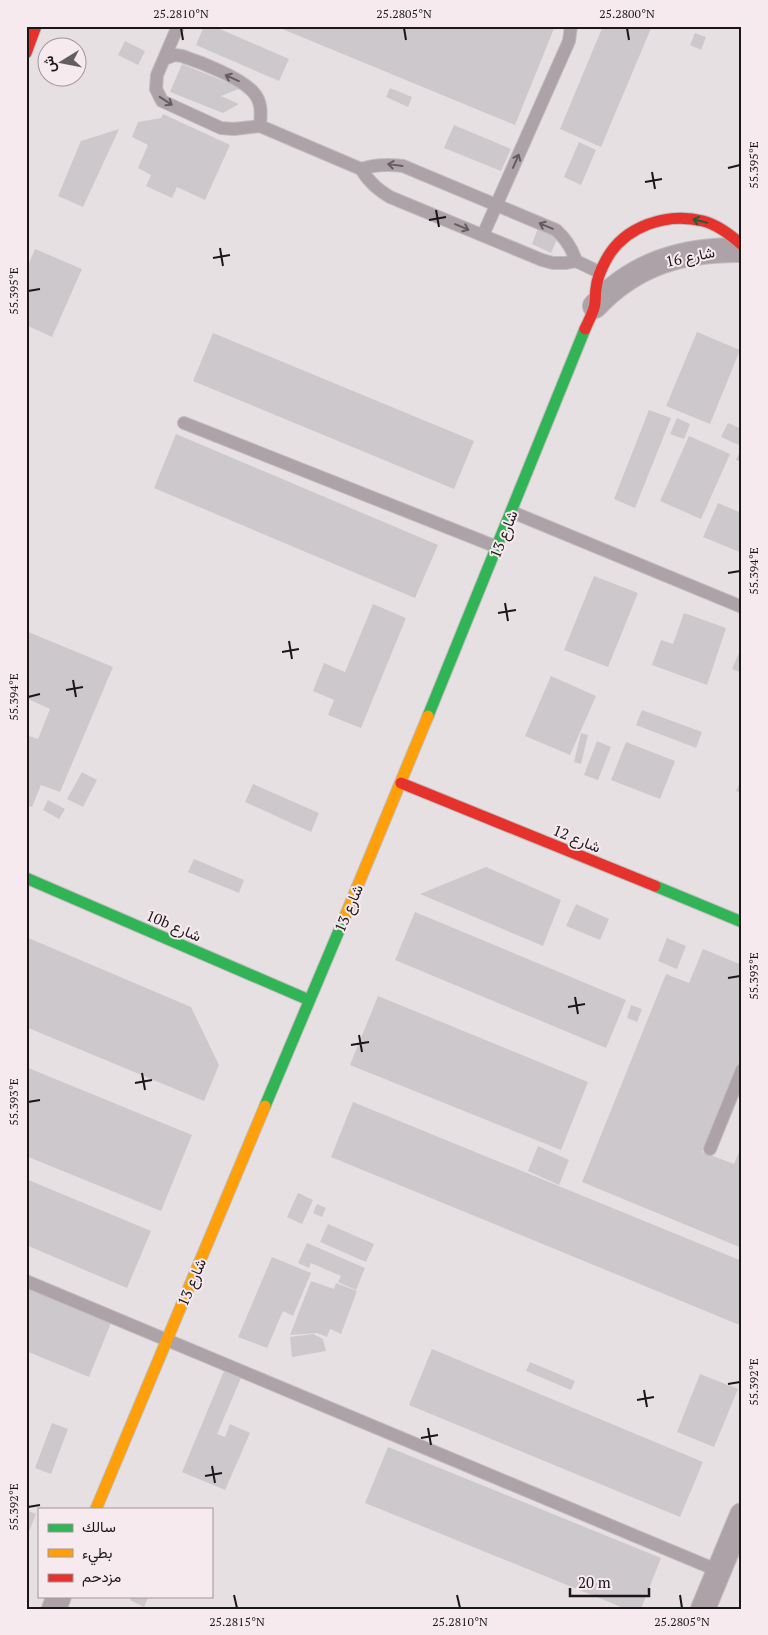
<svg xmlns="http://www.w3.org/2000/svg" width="768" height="1635" viewBox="0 0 768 1635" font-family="'PT Serif',Vazirmatn,serif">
<rect width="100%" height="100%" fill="#e6e0e3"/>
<path fill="#cdc8cb" d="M204 26H213L289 59 279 81 196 45Z
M275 26H555L515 125Z
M603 26H652L601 147 560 129Z
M695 33 706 37 701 50 690 45Z
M125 41 145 51 138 65 118 55Z
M182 64 241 88 221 96 239 104 223 113 170 92Z
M390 88 412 97 408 107 386 97Z
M163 114 230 145 205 200 177 187 172 198 146 186 151 175 138 168 148 145 132 137 138 122 161 118Z
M454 125 511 149 501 171 444 148Z
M119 129 83 207 58 196 81 141Z
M579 142 596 150 581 185 564 177Z
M538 228 558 237 551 253 532 244Z
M35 249 82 269 52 337 26 325V270Z
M697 332 740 350 710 424 666 406Z
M213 333 474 441 454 489 193 381Z
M649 410 671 418 635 508 614 499Z
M677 418 690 424 684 439 670 434Z
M728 423 742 429V439L739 445 721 437Z
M176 434 438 545 415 598 154 488Z
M689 436 730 454 701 519 660 501Z
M742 447V462L736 460Z
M718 503 739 512 742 504V553L703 537Z
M594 576 638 593 608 667 564 650Z
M373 604 406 618 361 728 328 715 334 700 313 691 324 663 345 672Z
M684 613 726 628 707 685 652 665 661 640 673 644Z
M26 631 113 667 60 792 41 785 32 807 26 805V735L38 739 50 709 26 698Z
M742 646V673L732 669Z
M551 676 596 696 570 755 525 736Z
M642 710 702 732 696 748 636 725Z
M581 733 588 735 581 764 574 762Z
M597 741 611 747 598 780 584 775Z
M626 742 675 761 660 799 611 780Z
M82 772 97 780 83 807 67 799Z
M742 778V793L736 791Z
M253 784 319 813 311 832 245 802Z
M48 800 65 809 59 819 43 810Z
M194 859 244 880 239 893 188 872Z
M486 867 561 900 543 946 420 894Z
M576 904 609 919 600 940 566 926Z
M415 912 626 1000 606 1048 395 960Z
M26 937 191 1007 219 1065 204 1101 26 1027Z
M667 938 686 946 677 969 658 961Z
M703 949 742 965V1055L702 1152 734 1164 742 1145V1248L582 1182 666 974 689 983Z
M378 996 588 1082 561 1150 350 1065Z
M631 1005 642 1009 637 1022 627 1018Z
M26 1067 192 1135 161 1211 26 1156Z
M353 1102 742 1261V1326L331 1157Z
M538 1146 569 1160 559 1185 528 1171Z
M26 1179 151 1231 127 1288 26 1245Z
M298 1193 313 1200 302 1224 287 1217Z
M317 1204 326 1208 322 1217 313 1213Z
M328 1224 374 1244 366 1262 320 1242Z
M307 1243 365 1268 356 1290 338 1282 341 1276 311 1263 309 1268 298 1263Z
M272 1257 311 1273 293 1316 283 1311 267 1348 238 1337Z
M311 1281 334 1289 336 1283 357 1291 341 1334 330 1329 327 1337 317 1333 290 1335Z
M26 1288 111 1323 89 1377 26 1351Z
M313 1334 323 1339 326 1351 292 1357 290 1337Z
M432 1349 703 1462 680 1517 409 1405Z
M530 1362 575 1381 571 1390 526 1371Z
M224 1371 241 1378 217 1434 225 1437 230 1424 250 1433 225 1490 182 1472Z
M700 1374 738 1389 714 1447 677 1432Z
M52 1423 68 1429 51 1474 35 1468Z
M388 1447 661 1558 641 1609H626L365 1503Z
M26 1510 36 1514 26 1539Z
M132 1596H149L144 1607 130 1600Z"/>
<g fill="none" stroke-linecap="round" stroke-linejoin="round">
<defs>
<path id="lane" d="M164 59 175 55 182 56C200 62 242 78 254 93 262 102 261 114 260 126L234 129 221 128 162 101 156 89 157 75 178 26
M260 126 361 169C369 182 377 189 390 197L542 260 553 263H565L576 261 599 272
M361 169C376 164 388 164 403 166L556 230C566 239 572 248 576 261
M483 235 569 41 571 26
M184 423 497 547
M512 512 742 607
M710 1149 742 1070
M26 1281 719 1571"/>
<path id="street" d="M595 306C635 263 684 249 742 250
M54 1609 59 1596
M703 1609 742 1515"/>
<path id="fast" d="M428 716 585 329
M26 878 309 1000
M655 886 742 922
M265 1106 346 914"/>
<path id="slow" d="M346 914 428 716
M96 1509 265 1106"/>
<path id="jam" d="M26 53 36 26
M585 329C588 322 592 315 594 308 596 302 595 295 596 289 597 278 601 269 606 260 624 226 667 212 703 221 718 225 731 235 742 245
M401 783 655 886"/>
</defs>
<use href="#lane" stroke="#c1bdbf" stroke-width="14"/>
<use href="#street" stroke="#c1bdbf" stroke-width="26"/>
<use href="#fast" stroke="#c1bdbf" stroke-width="13"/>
<use href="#slow" stroke="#c1bdbf" stroke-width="13"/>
<use href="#jam" stroke="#c1bdbf" stroke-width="13"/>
<use href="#lane" stroke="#ada2a7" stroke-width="12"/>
<use href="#street" stroke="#ada2a7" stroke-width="24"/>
<use href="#fast" stroke="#30b455" stroke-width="11"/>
<use href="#slow" stroke="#ff9f0a" stroke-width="11"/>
<use href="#jam" stroke="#e5322d" stroke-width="11"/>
</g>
<defs><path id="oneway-shaft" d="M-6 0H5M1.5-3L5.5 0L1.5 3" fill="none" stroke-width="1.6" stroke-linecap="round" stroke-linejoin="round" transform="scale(1.25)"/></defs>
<g stroke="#645c60">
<use href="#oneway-shaft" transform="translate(232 78) rotate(-156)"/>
<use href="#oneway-shaft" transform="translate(166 101) rotate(33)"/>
<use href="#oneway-shaft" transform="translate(516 161) rotate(-66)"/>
<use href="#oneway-shaft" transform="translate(395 165) rotate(-172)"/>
<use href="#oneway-shaft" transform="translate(546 226) rotate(-157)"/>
<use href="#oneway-shaft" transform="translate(462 227) rotate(23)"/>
</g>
<use stroke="#245e34" href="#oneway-shaft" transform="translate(700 221) rotate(-167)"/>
<path fill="none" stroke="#1b1719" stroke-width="2" d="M181 28 183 40M404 28 406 40M627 28 629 40M728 168 740 165M652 172 655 189M645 182 662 179M436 210 439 227M429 220 446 217M220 248 223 266M213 258 230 255M28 291 40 289M728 573 740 571M505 603 508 621M498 613 516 610M289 641 292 659M282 652 299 649M73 680 76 697M66 690 83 687M28 697 40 694M728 978 740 976M575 997 578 1014M568 1007 585 1004M359 1035 362 1052M351 1045 369 1042M142 1073 145 1090M135 1083 152 1080M28 1102 40 1100M728 1384 740 1382M644 1390 647 1407M637 1400 654 1397M428 1428 431 1445M421 1438 438 1435M212 1466 215 1483M205 1476 222 1473M28 1507 40 1505M234 1595 237 1608M457 1595 460 1608M680 1595 682 1608"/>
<g text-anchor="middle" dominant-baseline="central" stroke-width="4" stroke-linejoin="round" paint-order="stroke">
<g font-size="15" fill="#1b1719" stroke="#f7eaef">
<text transform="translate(690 256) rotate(-12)">شارع 16</text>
<text transform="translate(503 534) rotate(-68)">شارع 13</text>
<text transform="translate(577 838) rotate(22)">شارع 12</text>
<text transform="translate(348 908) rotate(-67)">شارع 13</text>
<text transform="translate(174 925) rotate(23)">10b شارع</text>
<text transform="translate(191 1282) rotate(-67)">شارع 13</text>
</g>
</g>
<rect width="768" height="1635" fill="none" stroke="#f7eaef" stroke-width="55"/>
<rect x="38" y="1508" width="175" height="90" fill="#f7eaef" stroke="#9f9699"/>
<rect x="48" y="1524" width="25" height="8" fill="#30b455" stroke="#9f9699"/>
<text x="82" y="1532" font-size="15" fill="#1b1719">سالك</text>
<rect x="48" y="1549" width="25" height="8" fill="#ff9f0a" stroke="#9f9699"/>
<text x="82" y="1558" font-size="15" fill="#1b1719">بطيء</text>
<rect x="48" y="1574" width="25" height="8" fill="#e5322d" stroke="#9f9699"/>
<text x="82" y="1582" font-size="15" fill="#1b1719">مزدحم</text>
<g transform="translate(62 62) rotate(260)"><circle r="24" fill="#f7eaef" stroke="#9f9699"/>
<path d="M0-4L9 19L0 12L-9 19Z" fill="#625d60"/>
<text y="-8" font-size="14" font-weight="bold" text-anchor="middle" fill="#1b1719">ش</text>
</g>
<path d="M570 1588v8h79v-8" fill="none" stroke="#1b1719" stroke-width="2.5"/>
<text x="578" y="1588" font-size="15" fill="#1b1719" stroke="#f7eaef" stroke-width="4" paint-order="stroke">20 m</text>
<rect x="28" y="28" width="712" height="1580" fill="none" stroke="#1b1719" stroke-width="2"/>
<g font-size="12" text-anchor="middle" fill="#1b1719">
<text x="181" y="18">25.2810°N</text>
<text x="404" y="18">25.2805°N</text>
<text x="627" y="18">25.2800°N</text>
<text transform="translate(754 165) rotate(-90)" y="4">55.395°E</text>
<text transform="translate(14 291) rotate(-90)" y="4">55.395°E</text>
<text transform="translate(754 571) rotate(-90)" y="4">55.394°E</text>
<text transform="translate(14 697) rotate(-90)" y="4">55.394°E</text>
<text transform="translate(754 976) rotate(-90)" y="4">55.393°E</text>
<text transform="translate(14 1102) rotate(-90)" y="4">55.393°E</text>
<text transform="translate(754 1382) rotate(-90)" y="4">55.392°E</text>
<text transform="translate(14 1507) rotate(-90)" y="4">55.392°E</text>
<text x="237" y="1626">25.2815°N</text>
<text x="460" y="1626">25.2810°N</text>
<text x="682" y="1626">25.2805°N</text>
</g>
</svg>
